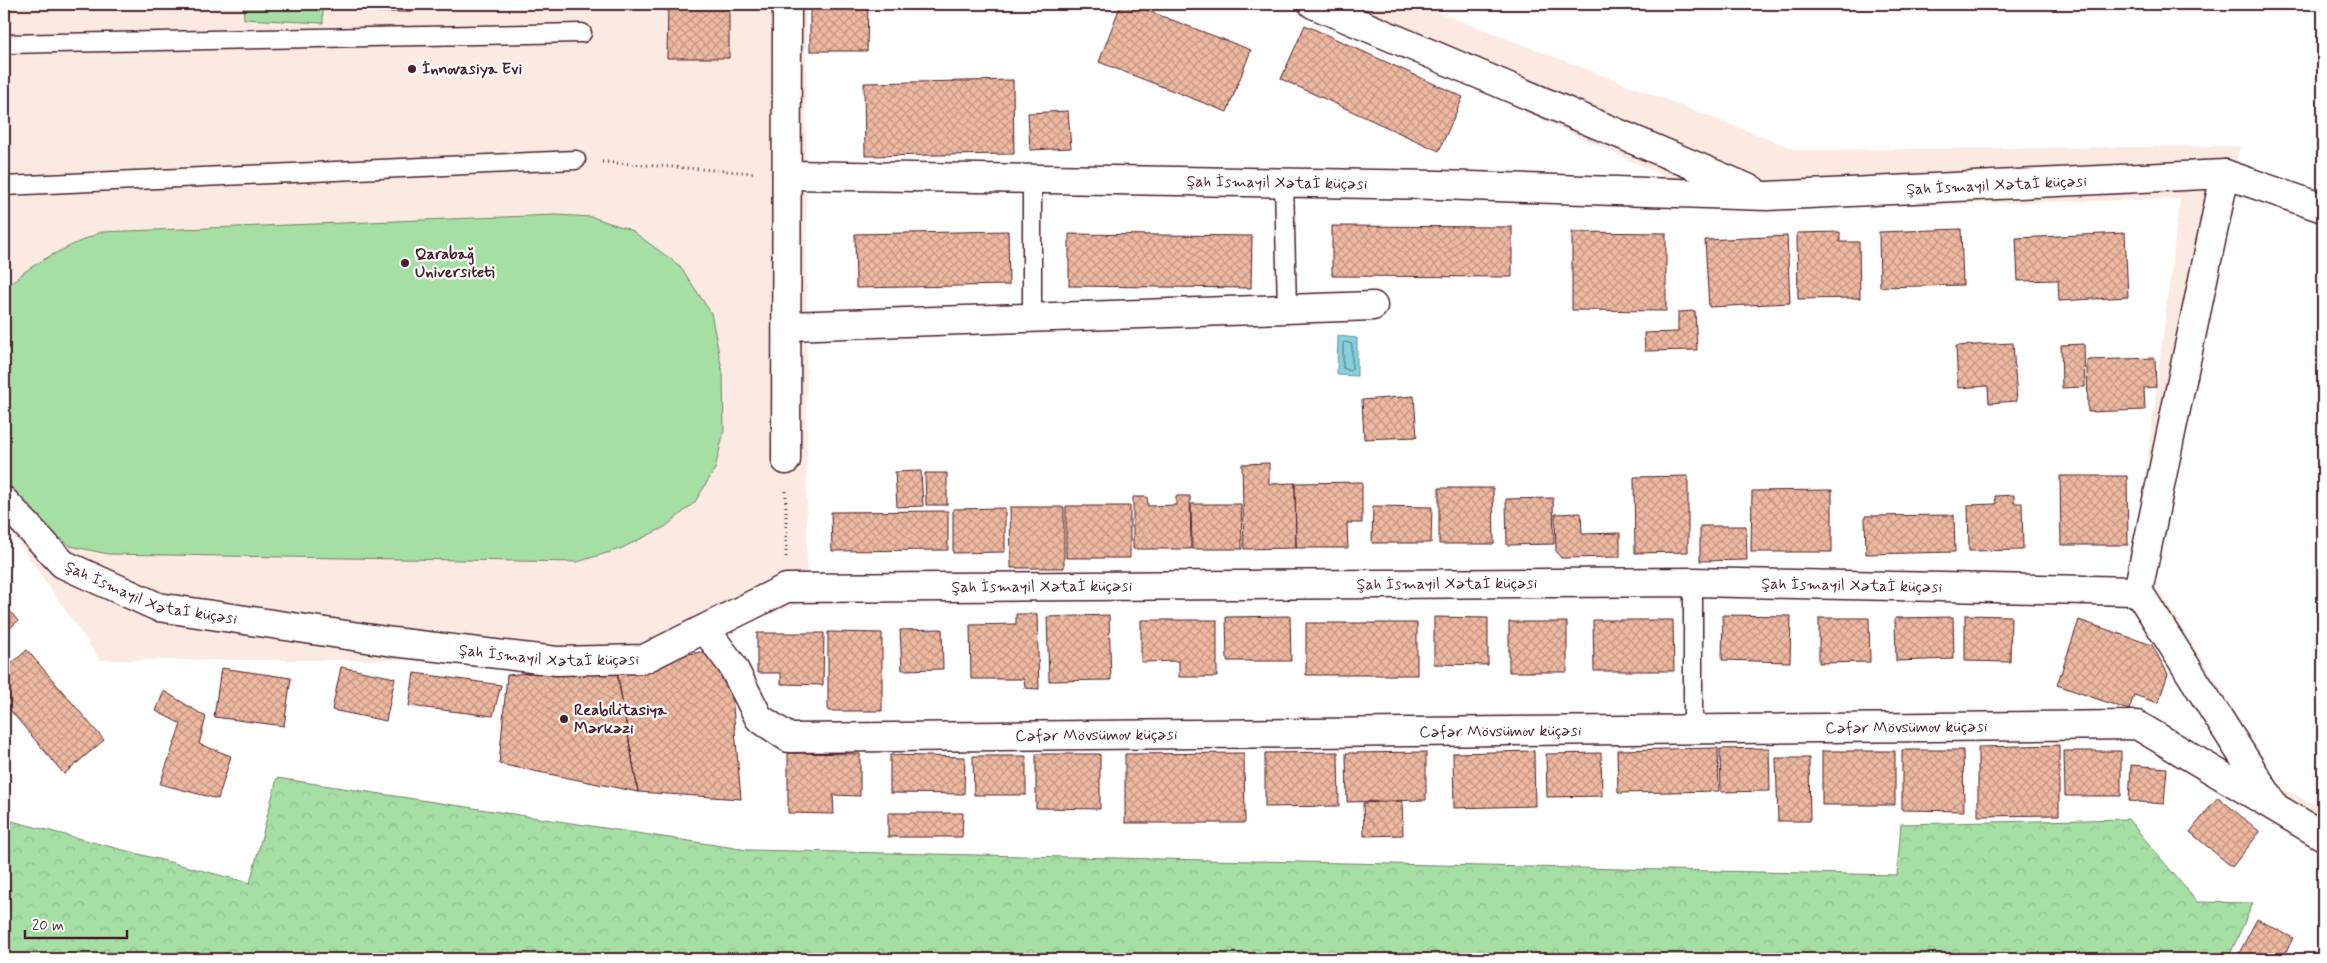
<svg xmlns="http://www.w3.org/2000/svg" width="2327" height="963" viewBox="0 0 2327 963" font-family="Mynerve,sans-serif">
<defs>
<pattern id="forest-crowns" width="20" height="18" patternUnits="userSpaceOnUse" patternTransform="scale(1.25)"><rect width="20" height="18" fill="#a5dfa4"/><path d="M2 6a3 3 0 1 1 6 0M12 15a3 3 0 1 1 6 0" fill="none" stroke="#90bf8d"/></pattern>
<pattern id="building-cross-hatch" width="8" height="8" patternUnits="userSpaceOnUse" patternTransform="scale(1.25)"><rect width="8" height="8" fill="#eeb9a0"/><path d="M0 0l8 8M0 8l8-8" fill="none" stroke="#c39683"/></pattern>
</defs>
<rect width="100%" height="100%" fill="#fff"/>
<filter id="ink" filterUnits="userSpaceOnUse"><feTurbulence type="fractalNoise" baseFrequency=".02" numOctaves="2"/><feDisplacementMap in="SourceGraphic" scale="10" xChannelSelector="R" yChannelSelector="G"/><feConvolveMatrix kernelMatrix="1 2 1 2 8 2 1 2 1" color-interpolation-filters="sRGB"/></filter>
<g filter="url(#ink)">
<path fill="#faeae2" d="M4 4H806L807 601 644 660H100L4 522Z
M1374 4H1417L1797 150 2240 146 2148 573 2283 789 2323 809V852L2237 770 2129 607 2180 199 1735 209 1365 38Z"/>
<path fill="url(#forest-crowns)" stroke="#787f68" d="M277 778 748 850 1897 875 1901 824 2128 819 2197 902 2253 903 2228 959H4V819L250 883Z"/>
<path fill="#a5dfa4" stroke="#787f68" d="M243 4H323V23L244 19Z
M556 215 592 217 631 230 680 266 711 313 723 375 724 431 715 469 695 502 665 527 620 549 577 562 108 554 70 546 20 506 4 474V291C26 264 70 246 101 232Z"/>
<path fill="#83d3de" stroke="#6c8b96" d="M1338 336 1357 338V376L1337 375Z"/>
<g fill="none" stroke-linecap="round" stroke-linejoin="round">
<path stroke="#616773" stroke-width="1" d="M1345 342 1352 344V369L1350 371 1343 368V344Z"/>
</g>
<path fill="url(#building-cross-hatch)" stroke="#4a1f2b" d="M377 4H413L412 12H377Z
M668 4H729V58H667Z
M810 4H868L867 51H810Z
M1121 4H1130L1251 50 1227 112 1099 62Z
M1305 25 1463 97 1439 151 1281 79Z
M1013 80 1014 154 865 156 864 83Z
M1068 111 1071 148 1030 150 1028 113Z
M1332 226 1512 227V277L1332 276Z
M1961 229 1963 285 1880 287 1879 232Z
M1008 231 1009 285 856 288 855 234Z
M1572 232 1666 233V311L1572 310Z
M1840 232V242H1859L1860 298 1798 299 1797 233Z
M2125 233 2128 297 2059 301 2058 280 2018 281 2016 238Z
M1069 234 1252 236 1251 288 1069 286Z
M1787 236 1790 303 1709 307 1705 240Z
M1695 311 1697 350 1645 351 1644 333 1678 332V312Z
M2013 343 2017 401 1989 403 1988 386 1958 388 1956 346Z
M2084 344 2085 387 2062 388 2061 345Z
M2155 358 2156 387 2144 388 2145 410 2088 412 2087 360Z
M1414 396 1417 437 1364 439 1362 400Z
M1269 463V484L1295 483 1296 548 1244 549 1242 464Z
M921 471 923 506 897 507 895 472Z
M925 473H947V505H926Z
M1688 476V552L1635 553 1634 477Z
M2060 476H2127L2128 545H2061Z
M1362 482V523H1347L1348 548H1296L1295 483Z
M1439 488H1493L1494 544H1439Z
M1832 490V552H1751L1752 491Z
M2014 495V503H2022L2023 550 1969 551 1968 505 1996 504 1995 496Z
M1176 496H1190L1191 549H1133V497H1147L1148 506 1176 505Z
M1553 498 1554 544 1507 545 1506 499Z
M1191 504H1241L1242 549H1192Z
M1066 506H1130V558H1066Z
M1373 506 1432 507 1431 543H1372Z
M1010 507H1064V568H1011Z
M1005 508V552L953 553V509Z
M948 511V550L832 551 831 512Z
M1581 513 1582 534 1620 533V557L1561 558 1556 551 1555 514Z
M1954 515 1955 552 1866 554 1865 516Z
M1700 526H1746L1747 560 1700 561Z
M4 604 18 621 4 633Z
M1016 614H1037L1039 689 1025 688 1024 679H971L970 625 1016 624Z
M1109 615 1111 680 1049 681 1047 617Z
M1723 615 1791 616 1790 662 1722 660Z
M1965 615 2011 616 2010 662 1965 661Z
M1290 616 1291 661H1227L1226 617Z
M1434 617 1488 618V665L1434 664Z
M1953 617 1954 659 1896 661 1895 618Z
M1819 618H1869L1870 662 1819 663Z
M1141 620H1217V677H1179V661L1141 662Z
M1593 620H1673L1674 671H1594Z
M2079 620 2152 645 2168 674 2158 703 2134 695 2129 710 2057 685Z
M1509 622H1567V672H1509Z
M1306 623H1417V675H1306Z
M942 629 943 669 902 670 900 630Z
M828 632 882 633V711H828Z
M757 633H824L823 685 781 684V673H757Z
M27 650 104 740 64 774 4 703V670Z
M707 651 730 672 741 799 638 792 616 666Z
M616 666 638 792 499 764 507 675Z
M341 667 395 678 386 721 332 710Z
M221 668 291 678 284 726 214 717Z
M414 673 501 685 493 716 409 706Z
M164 691 206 717 199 744 231 756 218 799 160 784 181 724 156 711Z
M2059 745V815L1978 816V747Z
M1718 748 1719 791 1618 793 1617 750Z
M1769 748 1770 791 1721 792 1720 749Z
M1902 750H1963L1964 811 1902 810Z
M1534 751 1535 806 1454 808 1453 753Z
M1822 751H1895V805H1822Z
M2064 751H2121V796H2065Z
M1338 752 1339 806 1265 807V753Z
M1426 752V800L1347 802 1346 753Z
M788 753 860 754V796L833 795 834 814 788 813Z
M1244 753 1245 823H1125V754Z
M1601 753 1602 796 1547 797 1546 754Z
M1036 754H1100V809L1036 808Z
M890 755 965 757 964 794 890 793Z
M973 756H1026V795H974Z
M1776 758H1809L1810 821H1778Z
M2131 765 2167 768 2164 804 2129 801Z
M2218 797 2260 832 2232 867 2190 832Z
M1402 801 1403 835 1364 836 1363 803Z
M888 813H963L962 837H888Z
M2257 919 2293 938 2282 959H2236Z"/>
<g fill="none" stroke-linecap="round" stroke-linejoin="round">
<defs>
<path id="lane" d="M4 44 582 33
M1032 177V317
M1284 182 1287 309
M4 186 576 160
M1693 729V582"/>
<g id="street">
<path d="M1313 4 1752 190"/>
<path d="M2225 174 2138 591 2272 802"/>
<path id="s1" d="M787 175 1439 185 1767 196 2225 174 2323 208"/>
<path d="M787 326 1373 306"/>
<path d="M786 460 787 4"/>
<path id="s2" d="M4 501 63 564 158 607 393 642 557 661 644 659 786 588 1693 582 2138 591"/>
<path id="s3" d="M705 629 732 665 759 718 789 738 2137 725 2323 836"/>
</g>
</defs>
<use href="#lane" stroke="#4a1f2b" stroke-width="21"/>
<use href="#street" stroke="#4a1f2b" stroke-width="31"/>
<path stroke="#4a1f2b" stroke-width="3" stroke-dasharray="1 4" stroke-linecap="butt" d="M602 162 755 173
M786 557V491
M2315 959 2323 944"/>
<use href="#lane" stroke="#fff" stroke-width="18"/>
<use href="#street" stroke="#fff" stroke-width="28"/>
</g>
</g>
<g fill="#4a1f2b" stroke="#fff" stroke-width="2">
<circle cx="412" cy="69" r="5"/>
<circle cx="405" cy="263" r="5"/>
<circle cx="564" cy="719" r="5"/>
</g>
<g text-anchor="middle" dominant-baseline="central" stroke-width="4.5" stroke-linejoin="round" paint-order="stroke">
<g font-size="16" font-weight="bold" fill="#4a1f2b" stroke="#fff" text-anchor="start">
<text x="422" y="69">İnnovasiya Evi</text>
<text x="415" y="254">Qarabağ<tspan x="415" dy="18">Universiteti</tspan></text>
<text x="574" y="710">Reabilitasiya<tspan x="574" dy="18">Mərkəzi</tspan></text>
</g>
<g font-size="16" fill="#4a1f2b" stroke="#fff">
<text stroke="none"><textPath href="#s1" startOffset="490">Şah İsmayil Xətaİ küçəsi</textPath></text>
<text stroke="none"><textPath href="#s1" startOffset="1210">Şah İsmayil Xətaİ küçəsi</textPath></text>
<text stroke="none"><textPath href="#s2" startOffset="1500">Şah İsmayil Xətaİ küçəsi</textPath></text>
<text stroke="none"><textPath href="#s2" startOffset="1905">Şah İsmayil Xətaİ küçəsi</textPath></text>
<text stroke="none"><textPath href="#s2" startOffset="1095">Şah İsmayil Xətaİ küçəsi</textPath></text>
<text stroke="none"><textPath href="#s2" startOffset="180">Şah İsmayil Xətaİ küçəsi</textPath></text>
<text stroke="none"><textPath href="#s2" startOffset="585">Şah İsmayil Xətaİ küçəsi</textPath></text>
<text stroke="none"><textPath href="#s3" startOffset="1258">Cəfər Mövsümov küçəsi</textPath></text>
<text stroke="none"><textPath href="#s3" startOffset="852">Cəfər Mövsümov küçəsi</textPath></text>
<text stroke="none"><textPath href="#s3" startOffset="448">Cəfər Mövsümov küçəsi</textPath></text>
</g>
</g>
<rect width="2327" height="963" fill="none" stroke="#fff" stroke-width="20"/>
<rect x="10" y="10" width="2307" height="943" fill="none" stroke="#4a1f2b" stroke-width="2" filter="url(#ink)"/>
<path d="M25 930v8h102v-8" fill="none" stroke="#4a1f2b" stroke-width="2.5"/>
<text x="32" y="930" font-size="15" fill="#4a1f2b" stroke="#ffffff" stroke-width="4" paint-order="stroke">20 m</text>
</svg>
